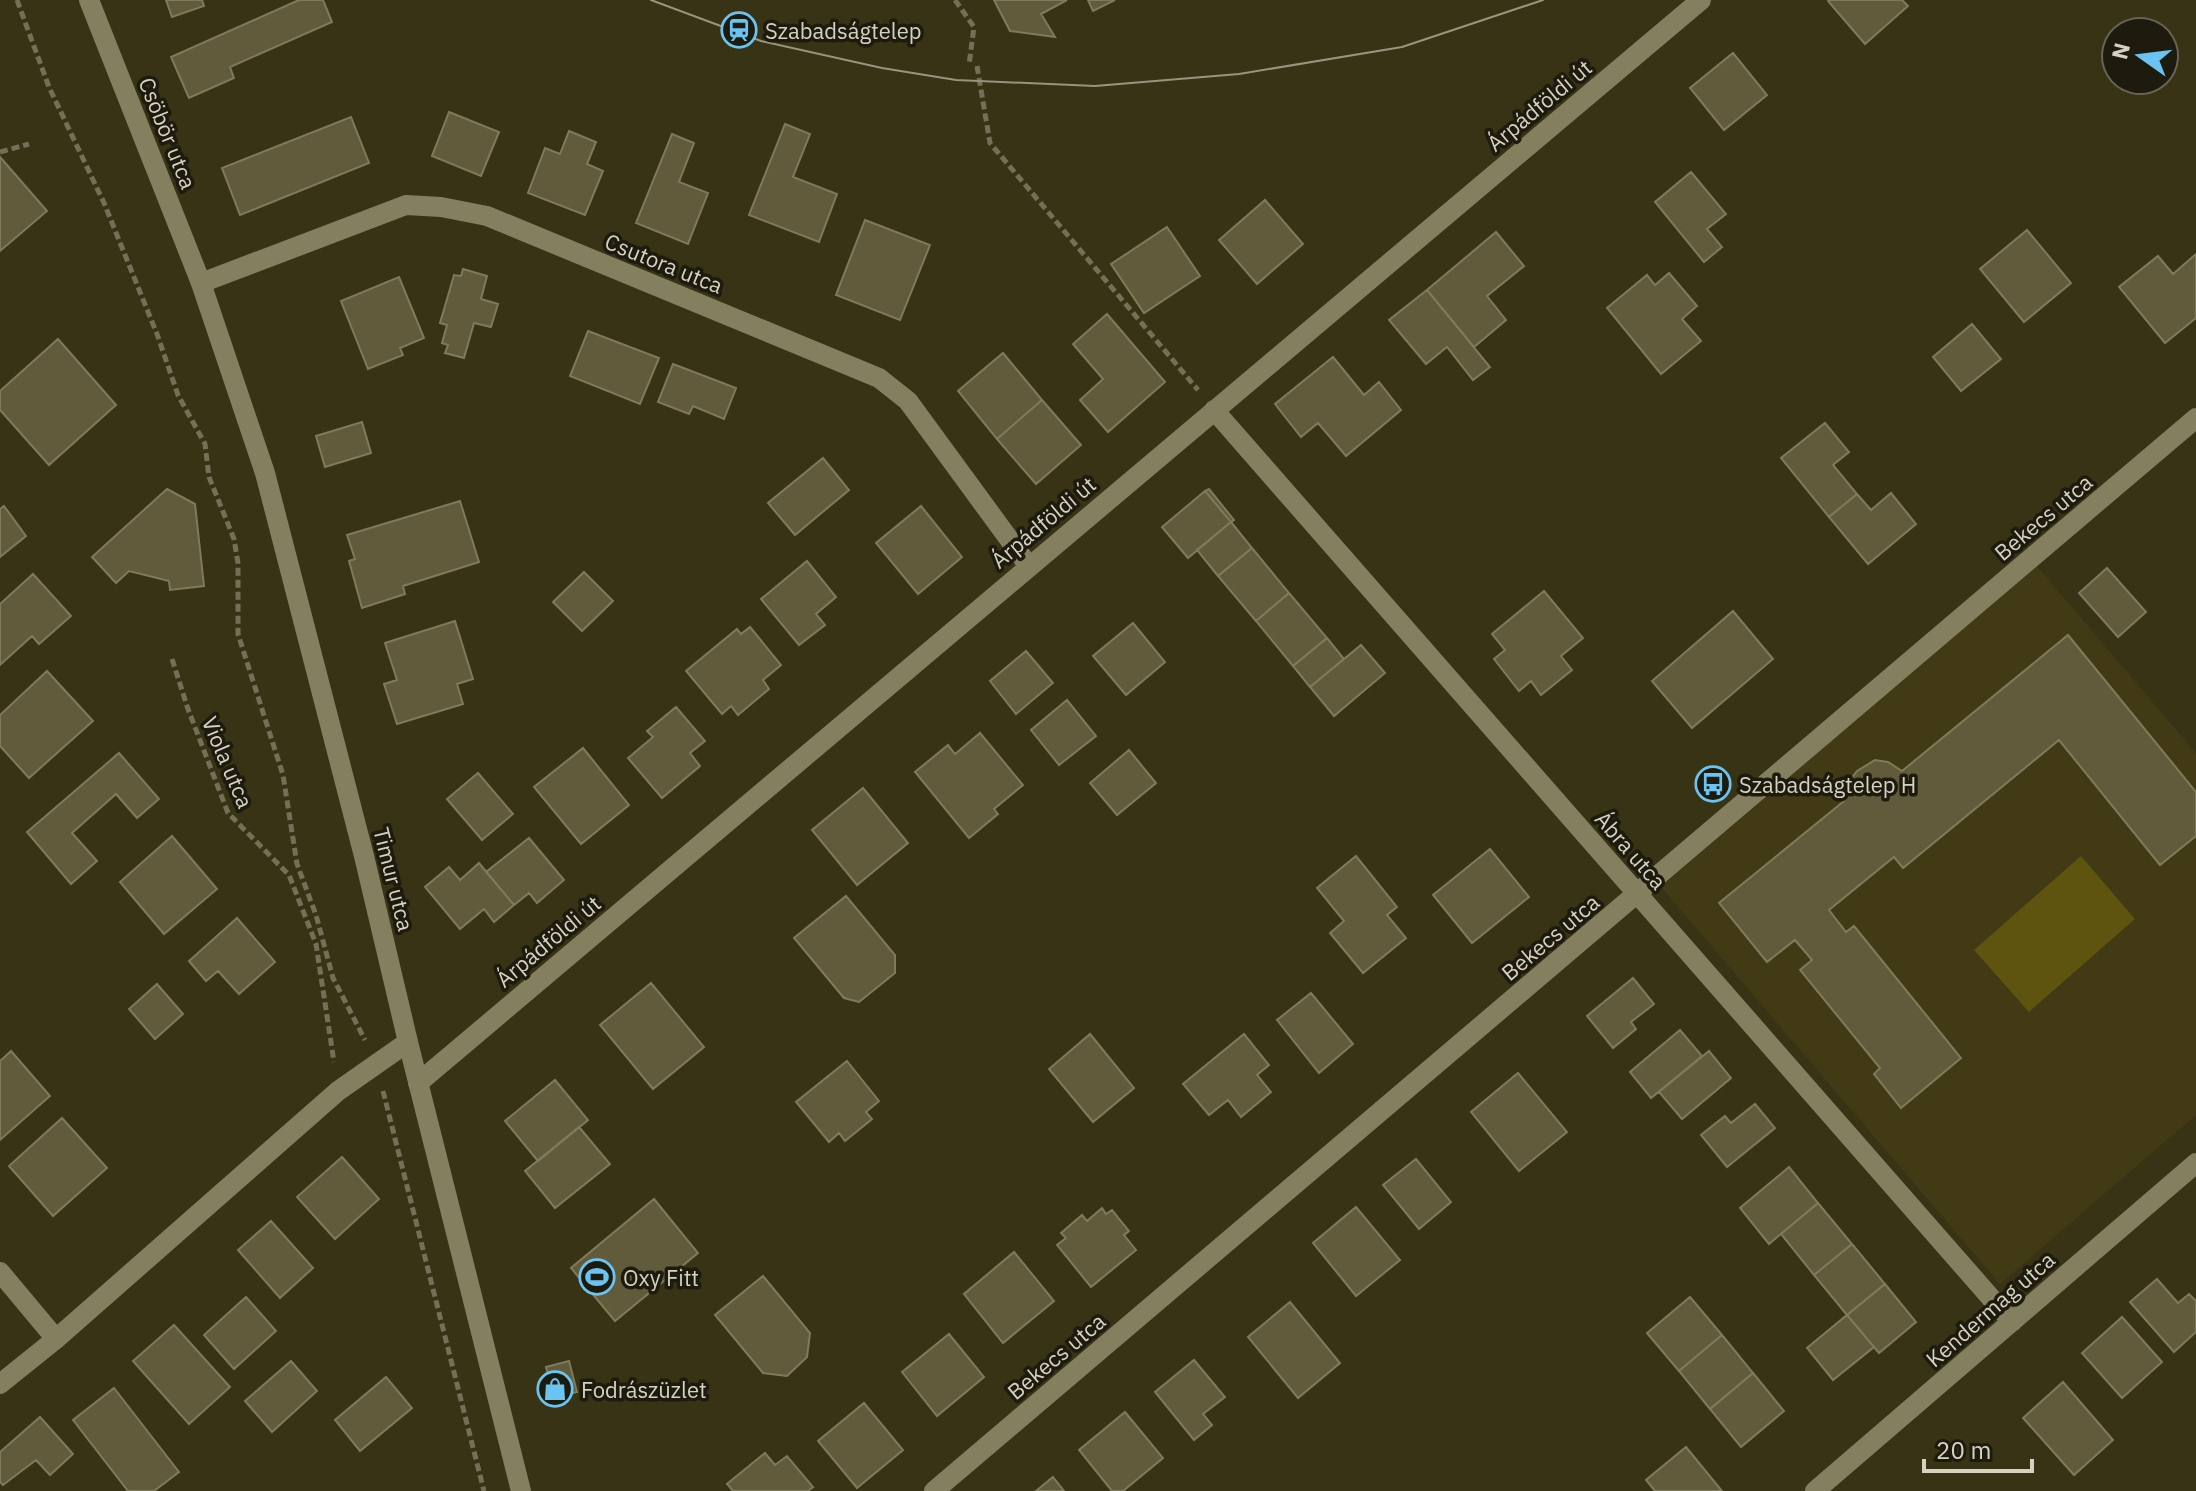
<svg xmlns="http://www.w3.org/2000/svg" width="2196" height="1491" viewBox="0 0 2196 1491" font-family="'IBM Plex Sans',sans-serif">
<rect width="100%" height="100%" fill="#383315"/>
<path fill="#413a14" d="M2036 565 2196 753V1115L2000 1284 1661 887Z"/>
<path fill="#5e530f" d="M2081 856 2135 919 2029 1012 1974 950Z"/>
<path fill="#615b3c" stroke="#7f7a5a" stroke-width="2" d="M166 0H202L204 6 172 17Z
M299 0H323L332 22 230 67 234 78 189 98 171 57Z
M994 0H1067L1041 14 1055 37 1010 31Z
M1088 0H1115L1093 11Z
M1829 0H1902L1908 6 1865 44 1828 1Z
M1733 53 1767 95 1724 130 1690 88Z
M449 112 499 132 481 176 432 156Z
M351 117 369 163 240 215 222 168Z
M785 124 810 134 793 177 837 194 819 242 749 215Z
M569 131 596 142 587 164 603 171 585 215 528 193 545 148 560 154Z
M672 134 694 143 679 182 708 193 688 244 636 223Z
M0 157 47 211 0 251Z
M1691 172 1726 214 1707 229 1722 247 1704 262 1655 202Z
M1265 200 1303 244 1257 284 1219 240Z
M865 220 930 245 900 320 836 295Z
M1167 227 1200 276 1144 313 1111 264Z
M2027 230 2071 283 2024 322 1980 269Z
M1496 232 1524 266 1487 296 1506 320 1474 347 1427 290Z
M2196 254V318L2165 343 2119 287 2158 256 2173 274Z
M463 269 487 276 481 299 498 304 491 327 474 323 464 358 445 353 448 345 442 343 447 325 440 323 454 275 461 276Z
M1669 273 1697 306 1682 319 1701 341 1661 374 1607 308 1647 275 1655 285Z
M399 277 424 338 400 348 403 355 368 369 341 301Z
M1427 290 1490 367 1473 380 1447 347 1426 364 1389 320Z
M1107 314 1165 382 1108 432 1080 400 1103 379 1073 344Z
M1972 324 2001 359 1961 391 1933 357Z
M588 331 659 358 640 404 570 376Z
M58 339 116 405 49 465 0 410V391Z
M1003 353 1042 400 997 439 958 391Z
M1333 357 1364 395 1379 382 1401 410 1346 456 1318 423 1301 437 1275 404Z
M673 364 736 388 724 419 693 406 689 414 658 402Z
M1042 400 1081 445 1036 484 997 439Z
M362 422 371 453 325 467 316 436Z
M1825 423 1849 452 1833 465 1857 494 1829 517 1781 458Z
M823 458 849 490 795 535 768 503Z
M167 489 195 504 204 586 170 590 169 581 129 571 116 583 92 557Z
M1209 489 1234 520 1231 522 1205 491Z
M1205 491 1231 522 1188 558 1162 527Z
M1891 493 1916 524 1868 564 1829 517 1857 494 1871 510Z
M460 501 479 562 403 586 405 594 362 608 349 561 355 559 347 535Z
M4 506 26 536 0 557V509Z
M921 506 962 557 918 594 876 543Z
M1231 522 1252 548 1218 576 1197 550Z
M1252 548 1289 593 1256 621 1218 576Z
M807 561 836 597 816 614 825 625 799 645 761 599Z
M2107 568 2146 612 2118 637 2079 593Z
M584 572 613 601 582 631 553 602Z
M33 574 71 616 39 644 32 636 0 665V604Z
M1544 591 1583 638 1561 656 1572 670 1541 695 1531 681 1519 691 1494 659 1505 650 1492 634Z
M1289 593 1327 638 1293 666 1256 621Z
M1733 611 1773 659 1692 728 1652 681Z
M455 621 473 679 457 684 463 704 397 724 384 684 397 680 385 643Z
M1133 623 1165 662 1126 695 1093 656Z
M750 627 781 665 763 680 769 689 738 715 731 706 722 714 686 671 737 629 741 634Z
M2068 635 2196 792V836L2160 865 2059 740 1903 868 1894 857 1829 910 1846 932 1854 926 1961 1058 1901 1108 1874 1074 1880 1068 1800 970 1812 960 1795 940 1767 962 1719 903 1844 801 1848 783 1857 771 1875 760 1888 762 1902 771Z
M1327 638 1344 659 1310 687 1293 666Z
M1361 645 1385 673 1334 716 1310 687Z
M1026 651 1053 683 1016 714 990 681Z
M47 671 93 721 29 778 0 746V715Z
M1067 700 1096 736 1059 765 1031 730Z
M676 707 705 741 690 753 700 766 662 798 628 758 653 737 647 731Z
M980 733 1023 785 994 809 998 814 969 838 915 772 948 745 955 754Z
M583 748 629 805 581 844 534 787Z
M1129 750 1156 783 1117 815 1090 783Z
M119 753 159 799 137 818 116 794 72 833 97 861 71 884 27 832Z
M478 773 513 814 482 840 447 799Z
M863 788 908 843 857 885 812 830Z
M172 836 217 889 164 934 120 882Z
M529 838 564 880 537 903 529 893 514 905 486 872Z
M1490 849 1529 897 1472 943 1433 895Z
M1356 856 1397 907 1387 915 1406 938 1363 973 1330 933 1344 921 1317 888Z
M479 863 514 905 494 922 484 909 460 929 425 887 449 867 460 880Z
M846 896 895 955V973L859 1002 844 998 794 938Z
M237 918 275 962 239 994 218 971 206 981 189 961Z
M1633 978 1654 1004 1631 1022 1636 1029 1613 1048 1587 1016Z
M651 983 704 1047 653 1089 600 1025Z
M157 984 183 1014 155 1039 129 1009Z
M1311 993 1353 1044 1319 1073 1277 1020Z
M1680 1030 1702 1056 1651 1098 1630 1072Z
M1090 1034 1134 1088 1093 1122 1049 1069Z
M1244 1034 1269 1065 1257 1075 1271 1092 1241 1117 1228 1100 1209 1115 1183 1084Z
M11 1051 50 1096 0 1140V1061Z
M1709 1051 1731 1078 1682 1119 1659 1092Z
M847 1061 879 1101 866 1112 872 1119 845 1141 839 1133 829 1142 796 1102Z
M1518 1073 1567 1132 1519 1171 1471 1112Z
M555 1080 588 1120 538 1161 505 1121Z
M1755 1104 1775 1128 1727 1167 1701 1135 1725 1116 1731 1123Z
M62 1118 107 1168 53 1216 9 1166Z
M579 1127 610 1164 555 1208 525 1171Z
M342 1157 379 1199 335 1239 297 1197Z
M1416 1159 1451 1202 1419 1229 1383 1185Z
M1789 1167 1818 1203 1769 1244 1740 1208Z
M654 1199 698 1253 615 1321 571 1268Z
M1818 1203 1852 1244 1814 1275 1781 1234Z
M1356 1207 1400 1260 1356 1296 1313 1243Z
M1102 1208 1106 1214 1112 1210 1129 1231 1124 1235 1136 1250 1091 1287 1057 1245 1066 1238 1061 1233 1082 1215 1087 1221Z
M271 1221 313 1268 280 1298 238 1250Z
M1852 1244 1885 1284 1847 1315 1814 1275Z
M1014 1252 1054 1301 1003 1343 964 1294Z
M763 1276 810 1333 807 1357 787 1376 763 1373 715 1315Z
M2157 1279 2178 1303 2189 1294 2196 1301V1332L2174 1352 2130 1302Z
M1885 1284 1916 1322 1879 1353 1847 1315Z
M246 1297 276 1331 234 1369 204 1335Z
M1690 1297 1722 1335 1679 1371 1647 1333Z
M1290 1302 1340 1363 1298 1398 1248 1337Z
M1847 1315 1874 1347 1833 1380 1807 1348Z
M2122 1317 2162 1362 2122 1398 2082 1353Z
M174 1325 230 1387 189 1424 133 1361Z
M949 1334 984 1377 937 1416 902 1372Z
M1722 1335 1753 1373 1710 1409 1679 1371Z
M1194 1360 1225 1397 1203 1414 1212 1425 1194 1440 1155 1392Z
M291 1361 317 1391 272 1432 245 1401Z
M569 1361 577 1392 554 1398 546 1367Z
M1753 1373 1784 1411 1741 1447 1710 1409Z
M386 1377 412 1408 360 1451 335 1420Z
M2063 1382 2113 1440 2074 1475 2023 1418Z
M114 1388 179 1472 154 1491H128L73 1420Z
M864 1403 903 1450 857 1488 818 1441Z
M1125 1412 1163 1458 1123 1491H1112L1079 1450Z
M40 1417 73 1454 50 1475 36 1460 3 1485 0 1482V1452Z
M1686 1447 1722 1491H1655L1646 1480Z
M765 1453 775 1465 787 1456 813 1487 808 1491H733L727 1484Z
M1053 1477 1064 1491H1036Z"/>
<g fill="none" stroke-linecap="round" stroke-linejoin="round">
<path stroke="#747057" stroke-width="5" stroke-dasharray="8 4" stroke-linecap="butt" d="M17 0 49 87 104 203 157 334 178 395 205 444 209 477 234 539 238 563V634L283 775 297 864 316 915 333 978 365 1040
M955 0 974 27 969 65
M977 66 990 143 1198 390
M0 152 29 144
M172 659 188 709 228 813 289 875 316 944 334 1062
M383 1091 484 1491"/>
<path stroke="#847f5f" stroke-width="20" d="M201 283 406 205 441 207 487 216 879 378 908 401 1028 565
M1214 410 2012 1322
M418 1083 1701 0
M0 1272 56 1339
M0 1384 56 1339 338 1091 408 1042
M1815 1491 2196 1163"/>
<path stroke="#847f5f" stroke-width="20" d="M89 0 201 283 265 473 364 856 408 1042 521 1491
M934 1491 2196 418"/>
<path stroke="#98947e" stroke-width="2" d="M651 0 761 41 882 68 956 80 1095 86 1239 74 1402 47 1543 0"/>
</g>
<defs>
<symbol id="station-ring" viewBox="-11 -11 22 22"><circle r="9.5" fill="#1d1b0e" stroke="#6bc3f2" stroke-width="1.5"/><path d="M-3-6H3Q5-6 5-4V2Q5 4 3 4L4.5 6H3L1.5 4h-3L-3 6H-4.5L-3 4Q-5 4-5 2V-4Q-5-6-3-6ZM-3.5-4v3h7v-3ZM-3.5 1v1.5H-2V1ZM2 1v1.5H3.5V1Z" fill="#6bc3f2"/></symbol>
<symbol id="bus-ring" viewBox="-11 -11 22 22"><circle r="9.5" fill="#1d1b0e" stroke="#6bc3f2" stroke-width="1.5"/><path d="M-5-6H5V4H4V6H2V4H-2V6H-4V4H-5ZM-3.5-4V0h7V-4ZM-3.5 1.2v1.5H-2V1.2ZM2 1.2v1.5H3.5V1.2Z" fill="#6bc3f2"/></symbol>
<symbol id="stadium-ring" viewBox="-11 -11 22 22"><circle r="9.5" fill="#1d1b0e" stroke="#6bc3f2" stroke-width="1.5"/><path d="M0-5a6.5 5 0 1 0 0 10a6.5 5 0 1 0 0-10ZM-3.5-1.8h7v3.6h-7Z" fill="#6bc3f2"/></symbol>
<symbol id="shop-ring" viewBox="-11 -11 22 22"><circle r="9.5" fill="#1d1b0e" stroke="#6bc3f2" stroke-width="1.5"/><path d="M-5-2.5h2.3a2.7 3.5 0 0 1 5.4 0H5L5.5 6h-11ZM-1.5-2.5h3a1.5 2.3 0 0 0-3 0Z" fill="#6bc3f2"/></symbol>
</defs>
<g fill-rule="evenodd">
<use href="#station-ring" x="719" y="10" width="40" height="40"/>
<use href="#bus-ring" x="1693" y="764" width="40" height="40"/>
<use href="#stadium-ring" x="577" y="1257" width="40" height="40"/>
<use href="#shop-ring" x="535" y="1369" width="40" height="40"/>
</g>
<g text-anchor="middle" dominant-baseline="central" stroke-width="7" stroke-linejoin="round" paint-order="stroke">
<g font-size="22" fill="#d5d2c1" stroke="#1d1b0e" text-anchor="start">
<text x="765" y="30">Szabadságtelep</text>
<text x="1739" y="784">Szabadságtelep H</text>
<text x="623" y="1277">Oxy Fitt</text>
<text x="581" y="1389">Fodrászüzlet</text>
</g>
<g font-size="22" fill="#d5d2c1" stroke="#1d1b0e">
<text transform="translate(1539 105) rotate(-40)">Árpádföldi út</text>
<text transform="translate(168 133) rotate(68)">Csöbör utca</text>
<text transform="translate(664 263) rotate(22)">Csutora utca</text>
<text transform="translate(2043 517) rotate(-40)">Bekecs utca</text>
<text transform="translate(1043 522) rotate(-40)">Árpádföldi út</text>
<text transform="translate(228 762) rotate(67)">Viola utca</text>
<text transform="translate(1631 850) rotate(49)">Ábra utca</text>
<text transform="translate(394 879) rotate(76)">Timur utca</text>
<text transform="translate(1550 937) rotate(-40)">Bekecs utca</text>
<text transform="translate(548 941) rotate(-40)">Árpádföldi út</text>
<text transform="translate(1990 1309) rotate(-41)">Kendermag utca</text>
<text transform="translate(1056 1356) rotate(-40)">Bekecs utca</text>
</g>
</g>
<g transform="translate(2140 56) rotate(284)"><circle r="38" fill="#1d1b0e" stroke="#676456" stroke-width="2"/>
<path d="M0-6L14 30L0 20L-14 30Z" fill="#6bc3f2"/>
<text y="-12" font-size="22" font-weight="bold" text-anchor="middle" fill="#d5d2c1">N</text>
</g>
<path d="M1924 1459v12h108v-12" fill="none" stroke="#d5d2c1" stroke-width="4"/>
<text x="1936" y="1459" font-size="24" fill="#d5d2c1" stroke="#1d1b0e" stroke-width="6" paint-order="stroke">20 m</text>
</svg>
